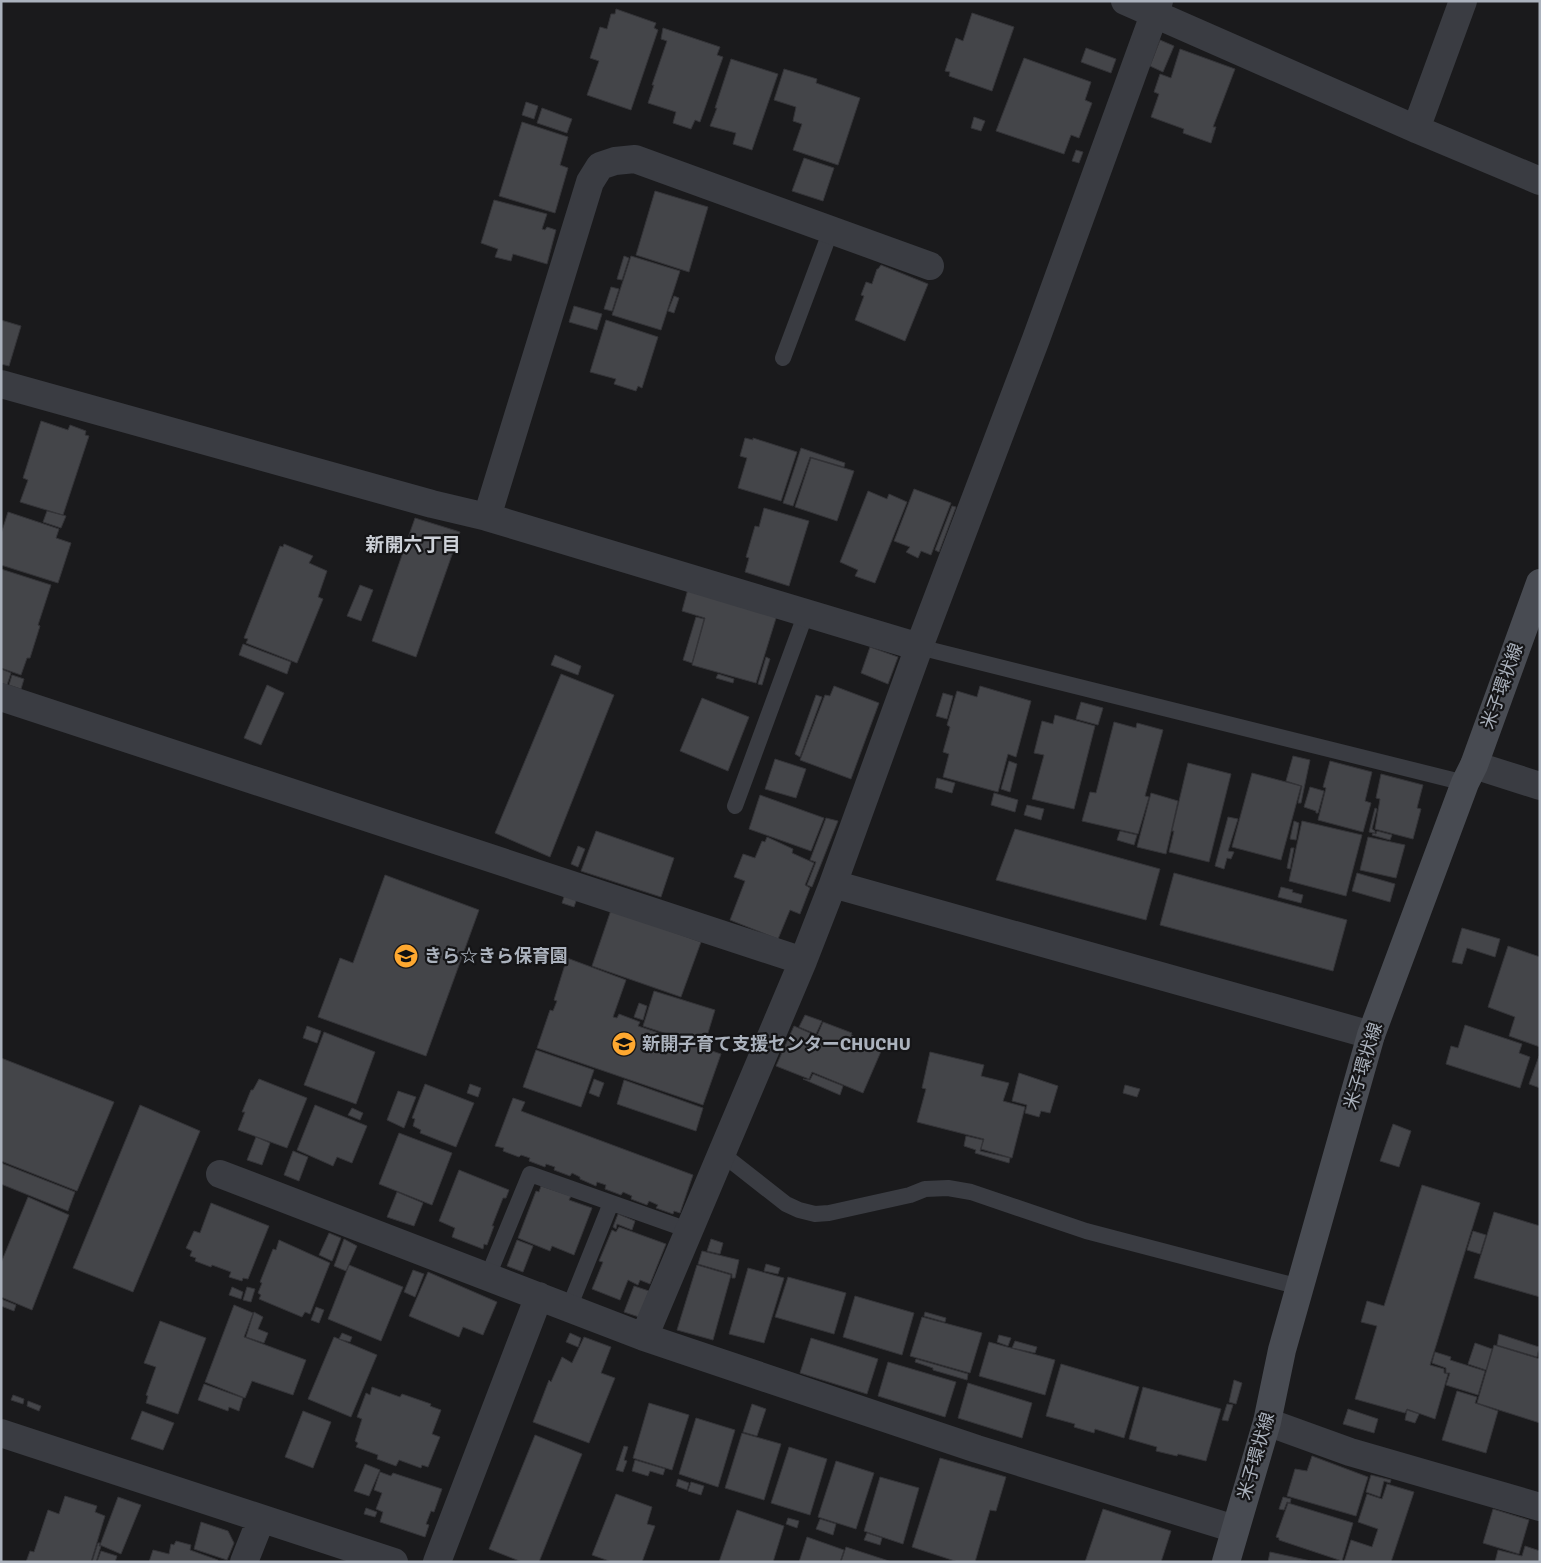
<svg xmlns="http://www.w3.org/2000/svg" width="1541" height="1563" viewBox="0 0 1541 1563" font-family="Signika,'Noto Sans JP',sans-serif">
<rect width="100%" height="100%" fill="#1a1a1c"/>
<path fill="#444549" stroke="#343438" d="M616 9 656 23 654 28 658 30 631 110 587 95 599 61 590 58 600 27 607 29 611 14H615Z
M972 13 1014 27 992 91 949 76 950 72 945 71 956 38 963 41Z
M663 28 720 47 717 55 723 57 700 122 695 120 691 129 673 123 676 112 648 103 654 85H652L667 41 661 39Z
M1160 40 1174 46 1163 72 1150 66Z
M1086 48 1116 59 1111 73 1081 62Z
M1180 49 1235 69 1213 127H1216L1211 143 1183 133 1184 129 1151 117 1159 94 1154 92 1160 74 1171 78Z
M1024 58 1091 82 1085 100 1092 103 1079 138 1071 135 1064 154 996 131Z
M731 59 778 74 752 150 733 144 736 133 710 126 717 108H715Z
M784 69 817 79 816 83 860 98 838 165 793 150 802 124 793 121 796 107 774 100Z
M526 102 538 106 534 119 522 115Z
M542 108 572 119 567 133 537 123Z
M974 117 985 121 981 131 971 128Z
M522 122 568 137 560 165 568 168 555 213 499 196Z
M1076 150 1083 152 1079 163 1072 161Z
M804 158 834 168 823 201 792 191Z
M655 191 708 207 689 272 636 255Z
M494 200 547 214 542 229 545 230 547 227 556 230 547 264 513 254 511 261 495 257 498 249 481 243Z
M624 256 629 258 622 280 617 279Z
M631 256 680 271 661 330 612 315Z
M881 265 928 284 905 341 855 320 864 296 861 295 866 282 872 284 877 269H878Z
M611 287 619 289 612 311 604 309Z
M674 296 679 298 674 313 668 311Z
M574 306 602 314 597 330 569 322Z
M1 320 21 326 9 366 1 364Z
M606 320 658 337 642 388 638 386 636 391 614 384 616 379 590 372Z
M41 421 68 430 70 425 86 431 85 435 89 436 63 515 20 502 28 480 23 478Z
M745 438 753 440V438L797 452 781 501 738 488 747 458 740 456Z
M801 448 845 463 844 467 810 457 793 506 783 503Z
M811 458 854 471 837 521 795 507Z
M914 489 951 503 931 555 921 551 918 558 906 552 910 547 894 541Z
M868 491 887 499 889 494 907 502 875 583 855 576 858 570 840 562Z
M952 506 956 507 939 552 935 550Z
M764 508 809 521 789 586 745 572 749 558 746 557 755 526 759 527Z
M47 511 66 516 61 528 43 522Z
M8 512 59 529 56 538 71 543 58 583 1 565V534Z
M415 518 460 532 416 657 372 641Z
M284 544 313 556 309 563 327 571 318 597 323 599 297 663 246 643 248 639 244 638 280 546 283 547Z
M1 569 51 585 38 625 40 626 30 658H27L21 675 1 668Z
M360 585 373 590 361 621 347 616Z
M688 589 777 615 756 683 692 665 705 618 682 611Z
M696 617 704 619 692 663 683 660Z
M243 644 291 662 287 674 239 655Z
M870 647 898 657 888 684 861 673Z
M555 655 581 666 578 675 551 665Z
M766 657 770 659 762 685 758 684Z
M1 669 11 673 7 685 1 683Z
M561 674 614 695 550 857 495 833Z
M718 674 734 679 733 683 716 678Z
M12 675 24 679 21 689 9 685Z
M267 685 284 693 261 745 244 738Z
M834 686 879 703 851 779 800 760 825 695 830 696Z
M980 686 1031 701 1016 757 1008 754 998 792 943 777 949 754 943 752 950 727 947 725 957 691 977 697Z
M943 693 953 696 947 719 936 716Z
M816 695 822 697 800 757 795 754Z
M702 698 749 717 728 771 680 751Z
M1081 702 1103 708 1098 725 1076 719Z
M1055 715 1095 726 1074 809 1032 799 1044 755 1034 753 1042 721 1053 724Z
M1114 722 1136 728 1137 723 1163 730 1145 796 1149 797 1138 834 1082 821 1090 792 1096 793Z
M1293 756 1310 760 1301 803H1298L1302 786 1286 781Z
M775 759 806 769 796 798 765 789Z
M1009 761 1017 764 1010 792 1001 789Z
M1330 761 1372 772 1365 801 1371 803 1363 832 1318 820 1326 788 1323 787Z
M1188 763 1231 774 1209 862 1169 852 1174 831H1172Z
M1252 773 1301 786 1281 860 1232 847Z
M1381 774 1423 785 1417 808 1421 809 1413 839 1375 829 1380 799 1376 798Z
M937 778 955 783 952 793 935 788Z
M1310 787 1324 791 1318 813H1316V811L1304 807Z
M994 793 1018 800 1015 812 991 805Z
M1151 793 1178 801 1166 854 1137 847Z
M760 795 824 818 811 851 749 829Z
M1027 805 1044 809 1041 820 1024 815Z
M1375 808 1377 809 1372 829 1375 831V833L1369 832Z
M1228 817 1238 819 1228 851 1234 852 1231 859 1227 858 1224 869 1215 866Z
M826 818 838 821 812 887 807 885 816 862 810 860Z
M1294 821 1299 823 1296 840 1290 839Z
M1302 821 1362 835 1346 896 1289 881Z
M1015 829 1160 869 1146 920 996 880Z
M596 831 674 858 661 897 581 871Z
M1120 831 1137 835 1134 845 1117 840Z
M1377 831 1392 835 1390 840 1372 835 1373 833 1376 834Z
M767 837 793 849 792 853 814 863 805 885 810 888 800 914 790 910 778 939 730 920 745 881 734 877 743 854 755 858 762 841 765 842Z
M1368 837 1405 845 1396 878 1360 870Z
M578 846 585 849 578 867 571 864Z
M1291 848H1294L1290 869 1287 868Z
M1174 873 1347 920 1333 971 1160 925Z
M1357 873 1395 884 1390 902 1352 891Z
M385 875 479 910 426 1056 318 1017 340 958 353 963Z
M1281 887 1293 890 1292 892 1303 895 1301 903 1278 897Z
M565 894 577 898 574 907 562 903Z
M611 910 701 942 681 997 592 966Z
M1462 928 1500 939 1495 957 1467 948 1462 964 1452 962Z
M1508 946 1540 957V1047L1509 1036 1515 1017 1488 1007Z
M567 958 626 980 613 1017 617 1018 619 1014 640 1022 638 1026 721 1054 703 1105 537 1048 550 1010 553 1011 557 1001 554 1000Z
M654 991 715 1010 704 1046 643 1026Z
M639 1003 647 1006 643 1020 634 1017Z
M805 1015 822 1021 816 1034 799 1027Z
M823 1022 852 1033 851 1035 882 1049 863 1093 812 1072 809 1079 776 1066 794 1026 817 1036Z
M1465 1025 1522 1044 1519 1053 1530 1057 1520 1088 1446 1064 1451 1046 1458 1048Z
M307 1026 321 1031 317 1043 303 1038Z
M324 1032 375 1052 356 1104 304 1085Z
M536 1050 594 1070 581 1107 523 1087Z
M930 1052 984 1065 981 1076 1009 1083 1003 1101 1025 1107 1012 1158 981 1149 984 1139 917 1122 926 1089 922 1088Z
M1539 1056H1540V1088L1529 1084Z
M1 1058 114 1102 77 1191 1 1161Z
M1019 1073 1058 1086 1050 1113 1041 1111 1039 1117 1025 1113 1027 1105 1012 1101Z
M813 1074 843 1086 840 1095 803 1079 810 1080Z
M259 1079 307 1098 287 1148 238 1130 245 1112H242L251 1090H253Z
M594 1079 604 1083 599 1097 589 1093Z
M624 1080 703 1108 696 1131 617 1104Z
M425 1084 474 1103 456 1147 420 1133 421 1130 413 1126 415 1119 412 1118Z
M470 1084 481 1088 478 1097 467 1093Z
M1125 1085 1140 1089 1137 1097 1123 1093Z
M398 1091 416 1097 404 1128 387 1120Z
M513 1098 525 1102 521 1111 693 1175 680 1213 674 1211 673 1214 656 1208 658 1205 649 1201 647 1205 631 1199 632 1196 623 1192 621 1195 605 1189 606 1185 597 1182 596 1186 580 1179V1177L572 1173 570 1176 554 1170 555 1167 546 1164 545 1167 529 1161 530 1158 521 1155 519 1157 503 1151 504 1148 495 1146Z
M140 1105 200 1131 133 1292 73 1268Z
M315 1105 367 1126 352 1163 337 1157 333 1166 297 1150Z
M352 1108 363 1113 360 1120 348 1115Z
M1393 1124 1411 1131 1399 1167 1380 1161Z
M399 1133 452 1153 432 1205 379 1184Z
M966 1136 983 1140 980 1151 1010 1158 1009 1163 975 1153 976 1150 964 1146Z
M256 1137 270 1143 262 1165 247 1160Z
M293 1151 308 1157 299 1181 284 1175Z
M1 1163 75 1192 68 1211 1 1184Z
M459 1170 509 1190 506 1198H503L492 1226H494L487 1245 484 1244 483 1249 452 1237 455 1228 439 1221Z
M1422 1185 1480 1203 1430 1365 1444 1369V1373L1448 1374 1435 1419 1407 1409 1405 1413 1355 1399 1377 1326 1361 1322 1367 1301 1384 1306Z
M541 1186 571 1196 569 1200 592 1208 574 1255 552 1246 550 1251 518 1238 536 1191 539 1192Z
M397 1192 423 1203 414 1226 387 1217Z
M28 1197 69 1215 32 1310 1 1297V1263Z
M211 1203 269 1226 248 1279 243 1278 242 1281 229 1277 231 1272 212 1265 211 1267 195 1261 196 1258 190 1256 192 1251 186 1248 194 1231 200 1233Z
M1494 1212 1540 1226V1297L1474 1278Z
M618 1214 635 1221 632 1230 617 1224 616 1229 613 1227Z
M619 1227 666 1244 650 1284 640 1280 638 1285 628 1280 620 1300 592 1289 603 1262 599 1261 612 1230 616 1232Z
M1473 1231 1486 1235 1480 1254 1467 1250Z
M329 1233 341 1238 332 1261 319 1255Z
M344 1239 357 1246 346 1271 334 1266Z
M711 1239 723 1243 720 1254 707 1251Z
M279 1240 330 1263 310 1314 305 1312 302 1317 259 1299 261 1295 258 1293 262 1283 260 1282 273 1249 276 1250Z
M517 1240 533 1246 523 1272 507 1266Z
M702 1251 739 1260 735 1278H732V1274L698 1264Z
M766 1264 780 1268 778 1274 764 1271Z
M349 1265 403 1287 381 1341 328 1319Z
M697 1265 731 1275 713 1340 677 1330Z
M748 1268 784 1278 764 1343 729 1334Z
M413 1270 424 1274 415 1297 404 1292Z
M428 1272 497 1302 483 1335 463 1327 459 1337 409 1316Z
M788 1277 846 1293 834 1334 775 1317Z
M634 1286 649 1291 639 1317 624 1312Z
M232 1287 243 1292 241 1299 229 1295Z
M247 1287 255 1289 251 1302 243 1300Z
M855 1296 914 1313 902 1355 843 1337Z
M1 1299 16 1305 14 1311 1 1306Z
M234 1305 253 1313 244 1337 306 1360 293 1395 252 1381 245 1398 205 1382Z
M316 1307 324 1310 319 1323 311 1320Z
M254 1312 263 1317 258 1329 268 1333 264 1343 246 1337Z
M925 1312 946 1318 945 1322 924 1316Z
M922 1317 982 1333 970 1373 910 1356Z
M160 1321 206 1338 178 1414 146 1403 148 1396 146 1395 156 1367 144 1363Z
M342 1333 352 1337 350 1342 339 1339Z
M570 1333 581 1338 578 1347 566 1342Z
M1499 1334 1539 1347 1537 1357 1497 1345Z
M999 1335 1011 1338 1008 1346 997 1342Z
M334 1337 377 1355 351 1417 308 1399Z
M584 1337 611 1347 601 1373 615 1378 589 1443 533 1422 549 1380 551 1382 562 1357 572 1363Z
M811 1338 878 1359 867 1394 800 1373Z
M1015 1341 1037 1347 1035 1353 1012 1348Z
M989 1342 1055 1360 1045 1395 979 1376Z
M1475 1343 1492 1349 1486 1370 1468 1364Z
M1494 1345 1540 1359V1423L1477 1403Z
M1435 1352 1451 1357 1450 1360 1485 1371 1478 1395 1446 1385 1450 1373H1446V1368L1432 1363Z
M916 1359 968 1374 967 1380 933 1370V1368L915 1362Z
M888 1362 956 1382 945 1417 878 1396Z
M1061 1364 1139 1387 1124 1438 1095 1429 1094 1433 1074 1427 1075 1424 1046 1416Z
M1234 1380 1242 1383 1236 1404 1229 1402Z
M968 1383 1032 1403 1022 1438 958 1418Z
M204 1384 243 1398 239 1411 229 1407 228 1411 198 1400Z
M372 1387 400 1397 402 1394 431 1404 430 1406 441 1410 432 1434 440 1437 428 1467 422 1465 421 1468 399 1460 396 1466 377 1459 378 1455 356 1447 358 1443 355 1441 362 1419 357 1417 366 1393 370 1395Z
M1143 1387 1221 1409 1206 1461 1178 1454 1177 1456 1156 1451 1157 1447 1129 1439Z
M1457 1391 1477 1397 1475 1403 1498 1411 1486 1453 1442 1440Z
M13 1395 24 1399 23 1404 11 1400Z
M28 1401 41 1406 39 1411 27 1406Z
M649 1403 689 1415 672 1470 633 1458Z
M752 1404 766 1409 757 1436 743 1432Z
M1227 1404 1233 1405 1228 1421 1222 1420Z
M1348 1409 1378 1419 1374 1433 1343 1424Z
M1407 1410 1419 1414 1415 1423 1405 1420Z
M142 1411 174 1423 163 1450 131 1439Z
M303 1411 331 1422 313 1468 285 1457Z
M696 1418 735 1430 718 1487 679 1474Z
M742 1433 781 1444 764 1500 725 1488Z
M535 1435 582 1454 539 1562H522L489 1549Z
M624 1446 628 1447 624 1460 627 1461 623 1472 616 1470Z
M789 1447 827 1459 810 1515 771 1503Z
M1312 1456 1368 1477 1356 1516 1287 1496 1295 1469 1307 1471Z
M940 1458 1006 1477 996 1511 990 1510 975 1562H958L912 1547Z
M635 1460 665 1469 663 1475 650 1471 648 1476 632 1471Z
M836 1461 874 1473 856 1529 818 1517Z
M365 1464 380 1470 369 1496 354 1491Z
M380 1472 391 1476 393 1473 442 1489 434 1512 431 1511 426 1524 429 1525 425 1537 380 1522 383 1512 376 1509 382 1493 374 1490Z
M1371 1475 1391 1480 1390 1483 1384 1481 1380 1497 1366 1492Z
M880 1477 919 1488 903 1544 864 1531Z
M678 1479 689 1483 687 1490 676 1486Z
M691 1482 704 1486 701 1495 688 1491Z
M1387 1484 1414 1492 1391 1562H1344L1351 1540 1372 1547 1378 1529 1358 1522 1367 1494 1382 1499Z
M616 1494 652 1507 647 1524 655 1526 642 1562H612L592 1555Z
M65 1496 97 1506 95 1512 105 1516 91 1562H26L30 1551 34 1552 48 1510 59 1514Z
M118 1497 141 1505 121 1554 100 1545Z
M1283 1497 1291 1499 1290 1503 1287 1502 1284 1510 1279 1509Z
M1288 1503 1353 1523 1342 1561 1279 1540V1538L1276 1537Z
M366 1508 377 1512 375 1517 364 1514Z
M1103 1509 1171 1531 1161 1562H1085Z
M1493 1509 1529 1520 1519 1554 1483 1543Z
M737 1510 784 1526 773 1562H719Z
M788 1518 799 1521 797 1528 786 1524Z
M820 1519 836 1524 833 1535 816 1529Z
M201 1522 228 1531 234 1543 227 1560 194 1549Z
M867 1533 882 1538 880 1545 864 1540Z
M807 1537 844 1550 840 1562H799Z
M176 1541 191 1545 190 1550 218 1560V1562H149L153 1550 169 1554 171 1544 174 1545Z
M98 1543H100L99 1546H101L96 1562H92Z
M1525 1546 1540 1551V1562H1495L1498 1550 1522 1556Z
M846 1547 892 1562H841Z
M101 1551 117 1556 115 1562H97Z
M1270 1552 1311 1561V1562H1268Z"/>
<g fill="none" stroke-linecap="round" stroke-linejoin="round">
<path stroke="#3a3c42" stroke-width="16" d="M783 358 831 230
M919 647 1465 783
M735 806 806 613
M721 1153 786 1204 799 1210 815 1214 829 1213 910 1195 925 1189 948 1188 971 1192 1086 1231 1300 1287
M488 1276 530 1174 688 1230
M569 1308 611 1203"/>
<path stroke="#3a3c42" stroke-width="28" d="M1125 1 1416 129 1540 181
M1416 129 1463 1
M1 384 432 504 487 517 919 647
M487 517 590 182 600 166 615 161 635 159 930 266
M1 697 803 961
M1474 765 1540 786
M833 884 1371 1035
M220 1174 644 1337 977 1449 1235 1529
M644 1337 803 961 833 884 919 647 1036 339 1159 1
M1267 1422 1350 1452 1540 1507
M1 1433 394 1562
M244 1562 261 1519
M437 1562 539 1296"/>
<path stroke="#484b52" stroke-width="28" d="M1226 1562 1267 1422 1282 1350 1371 1035 1465 783 1474 765 1540 583"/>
</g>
<defs>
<symbol id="school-disc" viewBox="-11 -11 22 22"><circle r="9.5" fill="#fea830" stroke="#151517"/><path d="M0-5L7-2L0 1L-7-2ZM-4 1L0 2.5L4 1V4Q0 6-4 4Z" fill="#111"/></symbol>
</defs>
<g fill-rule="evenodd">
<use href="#school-disc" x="392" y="942" width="28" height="28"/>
<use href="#school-disc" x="610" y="1030" width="28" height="28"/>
</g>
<g text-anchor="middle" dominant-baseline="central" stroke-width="4.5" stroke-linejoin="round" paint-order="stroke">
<g font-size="18" fill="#abb2bd" stroke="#151517">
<text transform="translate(1502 686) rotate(-70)">米子環状線</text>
<text transform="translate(1363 1066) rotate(-73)">米子環状線</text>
<text transform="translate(1256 1456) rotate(-74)">米子環状線</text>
</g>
<g font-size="18" font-weight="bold" fill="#abb2bd" stroke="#151517" text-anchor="start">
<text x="424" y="956">きら☆きら保育園</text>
<text x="642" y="1044">新開子育て支援センターCHUCHU</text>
</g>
<g font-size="19" font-weight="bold" fill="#cdd1d8" stroke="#151517">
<text x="413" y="545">新開六丁目</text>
</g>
</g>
<rect width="1541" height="1563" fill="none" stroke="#abb2bd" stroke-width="5"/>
</svg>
